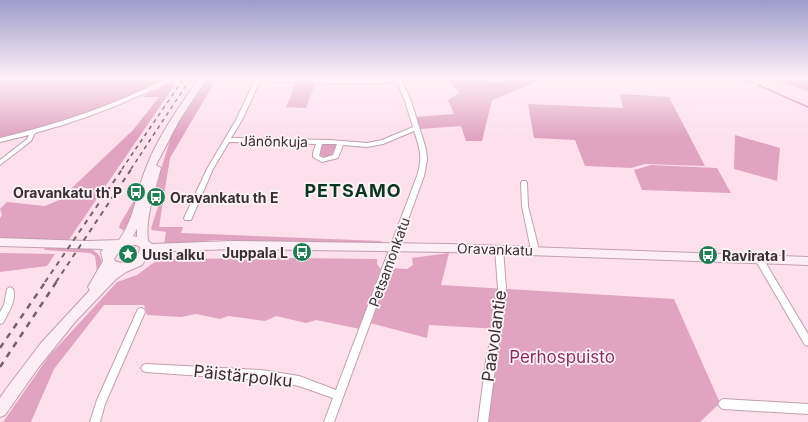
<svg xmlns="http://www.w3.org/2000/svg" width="808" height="422" viewBox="0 0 808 422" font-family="Inter,sans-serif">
<rect width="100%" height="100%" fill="#fee0ed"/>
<path fill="#e0a4c0" d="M0 78H159L161 81C110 106 56 127 0 137Z
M206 78H217L170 158 159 227H183L181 233 381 241V244L216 240 164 245 166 232 152 230 151 228 161 198 155 195 162 166 172 134Z
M447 78H477L498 82 500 78H546L492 100 482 141H466L461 126 420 129 416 117 454 114 448 100 459 93Z
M660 78H808V91L773 80Z
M170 83H176L68 241 0 239V218L2 215 0 209 7 202 45 206 59 200 133 130 159 97H142Z
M296 83 315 84 306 108 286 107Z
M620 94 669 97 705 166 645 164 631 168 585 166 575 140 534 138 528 104 623 108Z
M735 135 780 148 777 181 734 169Z
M325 143 335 144 337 146 335 155 326 157 321 156 319 153 320 148Z
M651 165 717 168 731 193 642 190 634 170Z
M136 197H138L137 208 125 231 119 228 120 224Z
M46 246C64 247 101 240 102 265L97 272 95 256 90 253 44 250Z
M131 247 136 250 134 257 126 260 119 259V255L122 250Z
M0 253 55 254 47 266 0 272Z
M449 253 441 285 674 299 720 403 700 422H485L499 329 429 325 427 338 370 323 391 268 407 269 413 265 412 258Z
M290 258 377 259V264L381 269 360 329 316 320 306 323 276 316 265 321 228 316 220 319 196 314 181 317 147 315 144 305H104L54 369 31 422H3L49 356 117 282 137 275 156 261 174 259Z"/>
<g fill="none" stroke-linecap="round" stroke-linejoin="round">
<path stroke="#cd79a3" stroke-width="1.5" d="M740 78 752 83
M488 84 502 85 530 78
M758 85 808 107"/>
<defs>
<path id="street" d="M168 78 173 79C164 86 152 90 143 94 108 110 72 123 35 133L31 141 0 165V160L27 139 29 135 0 142V138C59 124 114 105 168 78Z
M256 78 369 80 395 78H428L425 80 402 81 411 101 426 149 427 160 424 176 334 422H324L333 398 299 386 261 380 146 372 143 371 141 368 143 365 146 364 261 370 299 376 336 390 417 176C423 158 420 148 414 131L383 144 367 147 343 145 338 158 322 162 313 157V153L316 144 229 142 213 169 191 220H185L184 218 207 169 236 120ZM260 81 369 84 397 82 405 101 413 127 382 140 367 143 330 140 231 138 242 120ZM322 144H337L333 155 323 158 319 156Z
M522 181H526L527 183 528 206 539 250 538 252 535 253 532 252 531 250 522 206 521 183Z
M499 246 502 247 503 249 506 288 503 319 496 361 488 422H478L486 361 495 319 498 288 495 249 496 247Z
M759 256 762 257 808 334V346L805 345 756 261 755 259 756 257Z
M10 287 13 289C17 300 8 313 3 323L0 324V312L4 305 7 289Z
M141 308 144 309 145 312 105 404 100 422H90L97 400 138 309Z
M723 399 808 404V414L723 409 720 407 718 404 720 401Z"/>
<path id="secondary" d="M199 78H207L179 121 156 165 161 168C155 191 145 217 148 241L152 244 232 241 449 244 808 257V265L449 252 232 249 150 252 142 265 126 272 116 279 75 322 38 368 5 415 0 417V398L6 389 41 343 90 290 88 287 103 261 101 252 103 249 0 246V238L88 241 119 240C135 218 136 192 146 168 158 136 180 106 199 78ZM137 229V237L133 236ZM131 245H136L140 247C140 259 125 266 115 261L114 259C118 252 123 247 131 245Z"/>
</defs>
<use href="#street" stroke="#c29faf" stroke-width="2"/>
<use href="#secondary" stroke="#c29faf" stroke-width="2"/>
<use href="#street" fill="#fff" fill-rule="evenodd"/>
<use href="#secondary" fill="#fdedf4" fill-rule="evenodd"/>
<path stroke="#74626a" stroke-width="1.5" stroke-dasharray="4 4" stroke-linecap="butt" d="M122 169 184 78
M131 169 191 78"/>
<path stroke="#74626a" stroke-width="2" stroke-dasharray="5 5" stroke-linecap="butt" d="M45 282 123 168
M56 282 132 168"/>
<path stroke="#74626a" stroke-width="2.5" stroke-dasharray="6 6" stroke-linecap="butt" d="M0 348 46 281
M0 367 57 281"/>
</g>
<linearGradient id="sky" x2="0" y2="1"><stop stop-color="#9d9ccc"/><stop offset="0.57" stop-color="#fff1f7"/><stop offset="1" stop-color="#fff1f7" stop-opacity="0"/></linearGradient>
<rect width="808" height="137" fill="url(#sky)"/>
<defs>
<symbol id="bus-disc" viewBox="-11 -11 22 22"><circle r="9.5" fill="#1f7d54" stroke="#fcf4f7"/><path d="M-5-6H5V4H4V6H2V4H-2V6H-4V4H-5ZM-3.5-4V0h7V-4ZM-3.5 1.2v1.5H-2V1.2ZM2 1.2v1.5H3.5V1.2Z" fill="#fff"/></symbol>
<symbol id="sight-disc" viewBox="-11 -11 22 22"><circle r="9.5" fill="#1f7d54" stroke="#fcf4f7"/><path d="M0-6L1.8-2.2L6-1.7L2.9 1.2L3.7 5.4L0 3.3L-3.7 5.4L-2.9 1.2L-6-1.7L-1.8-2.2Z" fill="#fff"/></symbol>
</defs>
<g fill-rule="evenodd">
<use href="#bus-disc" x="125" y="181" width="22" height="22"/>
<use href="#bus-disc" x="145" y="186" width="22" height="22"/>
<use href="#bus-disc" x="291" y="241" width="22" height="22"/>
<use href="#sight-disc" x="117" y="243" width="22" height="22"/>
<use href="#bus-disc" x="697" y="244" width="22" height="22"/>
</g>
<g text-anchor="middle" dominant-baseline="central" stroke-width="3.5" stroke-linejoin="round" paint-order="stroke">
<g font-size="14" fill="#3c2e34" stroke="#fcf4f7">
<text transform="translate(274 141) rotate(1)">Jänönkuja</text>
<text transform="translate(495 249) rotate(2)">Oravankatu</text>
<text transform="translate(389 262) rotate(-70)">Petsamonkatu</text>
</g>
<g font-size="14" font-weight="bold" fill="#3c2e34" stroke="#fcf4f7" text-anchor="start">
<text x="122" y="192" text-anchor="end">Oravankatu th P</text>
<text x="170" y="197">Oravankatu th E</text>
<text x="288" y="252" text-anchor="end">Juppala L</text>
<text x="142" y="254">Uusi alku</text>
<text x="722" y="255">Ravirata I</text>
</g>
<g font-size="17" fill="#3c2e34" stroke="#fcf4f7">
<text transform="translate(494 336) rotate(-82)">Paavolantie</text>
<text transform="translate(243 376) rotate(6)">Päistärpolku</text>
</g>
<g font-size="17" fill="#8f2b64" stroke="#fcf4f7">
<text x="562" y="357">Perhospuisto</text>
</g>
<g font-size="18" font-weight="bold" letter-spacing="1" fill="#0a3622" stroke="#fcf4f7">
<text x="353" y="190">PETSAMO</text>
</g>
</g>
</svg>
